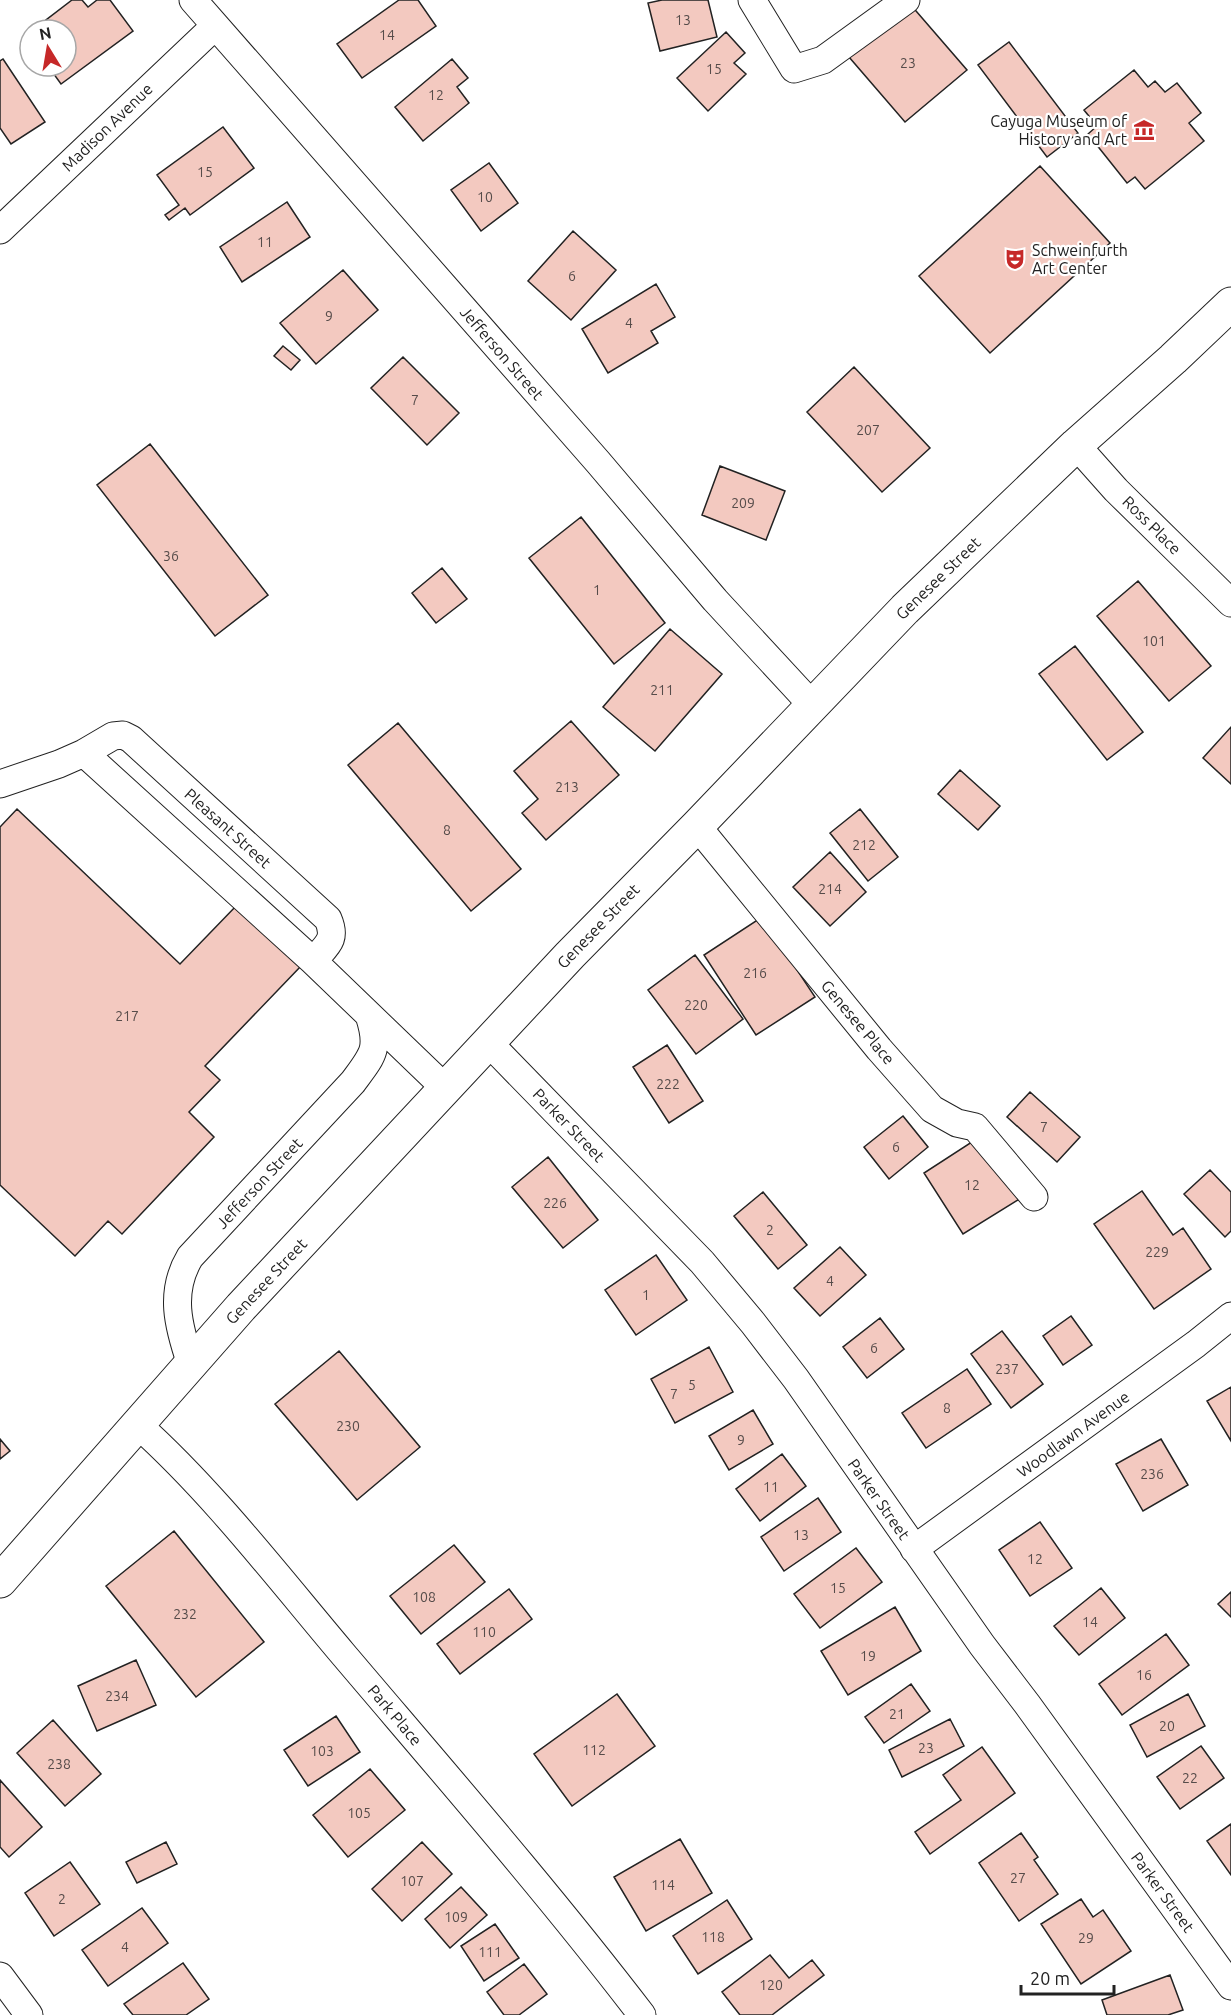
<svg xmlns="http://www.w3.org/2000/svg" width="1231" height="2015" viewBox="0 0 1231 2015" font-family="Ubuntu,sans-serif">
<rect width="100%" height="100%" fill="#fff"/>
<path fill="#f3c9c0" stroke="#222" stroke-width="1.5" d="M72 0H82L88 7 97 0H110L133 31 61 84 48 66H66V30H54L46 20Z
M399 0H418L436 26 362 78 337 44Z
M662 0H708L717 37 660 51 648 3Z
M910 4 967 70 905 122 849 57Z
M726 32 745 53 734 63 746 74 708 111 677 78Z
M1009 42 1078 133 1047 157 978 65Z
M3 59 45 122 11 144 0 128V61Z
M452 59 468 78 457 87 469 103 423 141 395 107Z
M1134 70 1148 87 1155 81 1165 92 1177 83 1201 113 1189 123 1204 141 1145 189 1135 177 1127 183 1088 134 1097 126 1084 110Z
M223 127 254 168 190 215 185 208 169 220 165 215 179 205 157 175Z
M489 163 518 203 481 231 451 190Z
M1040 166 1110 243 990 353 919 276Z
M287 202 310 237 242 282 220 247Z
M573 231 616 270 571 320 528 281Z
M343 270 378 310 316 364 280 323Z
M656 284 675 317 651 331 658 343 608 373 582 329Z
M283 346 300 360 291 370 274 356Z
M403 357 459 413 427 445 371 388Z
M854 367 930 448 882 492 807 412Z
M150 444 268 595 215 636 97 485Z
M720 466 785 491 766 540 702 515Z
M581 517 665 623 614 664 529 558Z
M442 568 467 599 436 623 412 593Z
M1138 581 1211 666 1169 701 1097 616Z
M670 629 722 674 655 751 603 707Z
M1075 646 1143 732 1107 760 1039 674Z
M571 721 619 775 546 840 522 813 538 799 514 771Z
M398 723 521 869 471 911 348 765Z
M1231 727V784L1203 758Z
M960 770 1000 806 978 830 938 794Z
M17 809 180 964 237 905 301 966 205 1066 220 1080 189 1112 214 1137 122 1234 108 1221 75 1256 0 1185V827Z
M860 809 898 857 868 881 830 833Z
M830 852 866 892 830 926 793 887Z
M762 917 815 997 756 1035 704 955Z
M695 955 743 1019 696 1054 648 990Z
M667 1045 703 1101 669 1123 633 1067Z
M1030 1092 1080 1137 1057 1162 1007 1117Z
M903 1116 928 1147 889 1179 864 1147Z
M981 1136 1021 1198 963 1234 924 1173Z
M548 1157 598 1220 563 1248 512 1187Z
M1210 1170 1231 1192V1231L1225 1237 1184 1194Z
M1142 1191 1173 1235 1183 1228 1211 1269 1154 1309 1094 1224Z
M763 1192 807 1245 778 1269 734 1216Z
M840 1247 866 1275 820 1316 794 1288Z
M656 1255 687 1300 636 1335 605 1290Z
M1071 1316 1092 1345 1063 1365 1043 1336Z
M880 1318 904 1349 867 1378 843 1347Z
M1002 1331 1043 1384 1011 1408 971 1354Z
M709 1347 733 1392 675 1423 651 1379Z
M339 1351 420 1447 357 1500 275 1404Z
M967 1369 991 1404 926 1448 902 1413Z
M1231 1387V1441L1207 1401Z
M753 1410 773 1444 729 1470 709 1436Z
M0 1439 10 1451 0 1459Z
M1161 1439 1188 1485 1143 1511 1116 1464Z
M782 1454 806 1486 760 1521 736 1489Z
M818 1498 841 1532 784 1571 761 1537Z
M1040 1522 1072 1568 1030 1596 999 1550Z
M174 1531 264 1642 196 1697 106 1586Z
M454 1545 485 1582 421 1634 390 1596Z
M856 1548 882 1582 820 1628 794 1594Z
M1101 1588 1125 1618 1079 1655 1054 1626Z
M509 1589 532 1619 460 1674 437 1644Z
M1231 1592V1617L1218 1604Z
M895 1607 921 1651 848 1695 821 1651Z
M1166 1634 1189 1665 1122 1715 1099 1684Z
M136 1660 156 1705 97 1731 78 1686Z
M911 1684 930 1711 884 1743 865 1717Z
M617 1694 655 1746 572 1806 534 1754Z
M1188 1694 1205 1726 1147 1757 1130 1725Z
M336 1716 360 1752 308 1786 284 1750Z
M950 1719 964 1746 902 1777 889 1750Z
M53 1720 101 1774 65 1806 17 1753Z
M1201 1746 1224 1778 1180 1809 1157 1777Z
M982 1747 1015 1793 930 1854 915 1832 961 1800 943 1775Z
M370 1769 405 1810 348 1857 313 1815Z
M0 1780 42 1827 9 1857 0 1847Z
M1231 1824V1875L1207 1841Z
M1021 1833 1038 1857 1034 1860 1058 1894 1019 1921 979 1863Z
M680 1839 712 1893 646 1931 614 1877Z
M166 1842 177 1864 137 1883 126 1862Z
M422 1842 452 1874 402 1921 372 1889Z
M70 1862 100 1904 54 1936 25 1893Z
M461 1887 487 1915 450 1948 425 1919Z
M1081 1899 1093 1917 1103 1910 1131 1951 1081 1984 1041 1924Z
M727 1900 752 1939 698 1974 673 1936Z
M142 1908 168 1943 108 1986 82 1950Z
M495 1924 519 1958 484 1981 461 1946Z
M770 1955 789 1978 812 1960 824 1975 772 2015H740L722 1992Z
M183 1963 209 1999 186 2015H133L124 2004Z
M524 1964 547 1994 519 2015H504L487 1992Z
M1170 1975 1183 2010 1168 2015H1107L1102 2000Z"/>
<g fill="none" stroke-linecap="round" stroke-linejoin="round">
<defs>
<path id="minor" d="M193 0 598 462 715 600 813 706
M752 0 794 69 823 60 906 0
M0 230 215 26
M1076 445 1116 490 1231 603
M84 753 313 961 445 1088
M0 784 59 764 84 753 113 736 123 735 131 739 328 919C337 940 327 945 313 961
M697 826 879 1049 932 1109 957 1123 975 1127 1034 1197
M489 1043 702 1262 753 1323 796 1379 982 1645 1027 1704 1231 1986
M191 1364C178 1326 169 1292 190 1257L353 1082C373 1055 380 1049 369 1015
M137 1424C212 1491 278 1577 343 1654 444 1773 547 1891 642 2015
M914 1549 1196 1344 1231 1316
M0 1976 29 2015"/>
<path id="secondary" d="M0 1581 241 1307 570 955 697 826 905 609 1076 445 1173 359 1231 304"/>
</defs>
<use href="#minor" stroke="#222" stroke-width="29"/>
<use href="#secondary" stroke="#222" stroke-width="35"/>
<use href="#minor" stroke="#fff" stroke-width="27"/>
<use href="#secondary" stroke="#fff" stroke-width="33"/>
</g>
<defs>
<symbol id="museum-bare" viewBox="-9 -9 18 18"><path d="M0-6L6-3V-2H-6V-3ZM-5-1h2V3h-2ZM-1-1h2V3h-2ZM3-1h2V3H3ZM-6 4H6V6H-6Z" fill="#c62828" stroke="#fff" stroke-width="2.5" paint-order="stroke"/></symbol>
<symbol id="theatre-bare" viewBox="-9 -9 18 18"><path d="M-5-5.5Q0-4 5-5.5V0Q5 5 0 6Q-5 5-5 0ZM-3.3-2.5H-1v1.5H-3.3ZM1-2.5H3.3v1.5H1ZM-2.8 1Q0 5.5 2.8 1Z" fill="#c62828" stroke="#fff" stroke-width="2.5" paint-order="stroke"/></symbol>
</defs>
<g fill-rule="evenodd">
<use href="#museum-bare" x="1129" y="115" width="30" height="30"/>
<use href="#theatre-bare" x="1000" y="244" width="30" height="30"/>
</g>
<g text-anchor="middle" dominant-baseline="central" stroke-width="4.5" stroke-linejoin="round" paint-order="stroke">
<g font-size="14" fill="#564c4a">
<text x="683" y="20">13</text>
<text x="387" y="35">14</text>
<text x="908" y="63">23</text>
<text x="714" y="69">15</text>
<text x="436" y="95">12</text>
<text x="205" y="172">15</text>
<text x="485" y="197">10</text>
<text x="265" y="242">11</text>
<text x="572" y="276">6</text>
<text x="329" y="316">9</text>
<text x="629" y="323">4</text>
<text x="415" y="400">7</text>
<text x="868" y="430">207</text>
<text x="743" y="503">209</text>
<text x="171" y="556">36</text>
<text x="597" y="590">1</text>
<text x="1154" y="641">101</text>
<text x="662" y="690">211</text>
<text x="567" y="787">213</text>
<text x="447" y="830">8</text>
<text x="864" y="845">212</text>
<text x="830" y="889">214</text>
<text x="755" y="973">216</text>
<text x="696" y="1005">220</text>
<text x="127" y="1016">217</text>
<text x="668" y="1084">222</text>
<text x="1044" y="1127">7</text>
<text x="896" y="1147">6</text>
<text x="972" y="1185">12</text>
<text x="555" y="1203">226</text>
<text x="770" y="1230">2</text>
<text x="1157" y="1252">229</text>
<text x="830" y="1281">4</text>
<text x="646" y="1295">1</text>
<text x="874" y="1348">6</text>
<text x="1007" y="1369">237</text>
<text x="692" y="1385">5</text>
<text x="674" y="1394">7</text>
<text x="947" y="1408">8</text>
<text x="348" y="1426">230</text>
<text x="741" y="1440">9</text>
<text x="1152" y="1474">236</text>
<text x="771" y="1487">11</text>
<text x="801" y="1535">13</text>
<text x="1035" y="1559">12</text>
<text x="838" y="1588">15</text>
<text x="424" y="1597">108</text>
<text x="185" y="1614">232</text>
<text x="1090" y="1622">14</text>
<text x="484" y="1632">110</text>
<text x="868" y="1656">19</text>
<text x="1144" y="1675">16</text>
<text x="117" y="1696">234</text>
<text x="897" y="1714">21</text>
<text x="1167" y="1726">20</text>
<text x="926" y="1748">23</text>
<text x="594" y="1750">112</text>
<text x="322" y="1751">103</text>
<text x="59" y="1764">238</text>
<text x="1190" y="1778">22</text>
<text x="359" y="1813">105</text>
<text x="1018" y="1878">27</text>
<text x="412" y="1881">107</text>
<text x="663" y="1885">114</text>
<text x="62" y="1899">2</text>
<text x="456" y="1917">109</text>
<text x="713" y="1937">118</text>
<text x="1086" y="1938">29</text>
<text x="125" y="1947">4</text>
<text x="490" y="1952">111</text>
<text x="771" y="1985">120</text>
</g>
<g font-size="16" fill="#222" stroke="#fff" text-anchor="end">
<text x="1127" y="121">Cayuga Museum of<tspan x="1127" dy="18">History and Art</tspan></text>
<text x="1032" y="250" text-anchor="start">Schweinfurth<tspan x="1032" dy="18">Art Center</tspan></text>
</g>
<g font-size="16" fill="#222" stroke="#fff">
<text transform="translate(107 127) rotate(-44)">Madison Avenue</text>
<text transform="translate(502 353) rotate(49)">Jefferson Street</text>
<text transform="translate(1152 525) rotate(45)">Ross Place</text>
<text transform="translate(938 578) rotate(-44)">Genesee Street</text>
<text transform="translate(228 828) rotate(42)">Pleasant Street</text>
<text transform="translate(598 926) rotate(-46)">Genesee Street</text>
<text transform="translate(858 1022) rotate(50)">Genesee Place</text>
<text transform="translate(569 1125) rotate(46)">Parker Street</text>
<text transform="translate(259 1183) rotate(-47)">Jefferson Street</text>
<text transform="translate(266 1281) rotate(-47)">Genesee Street</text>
<text transform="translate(1073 1434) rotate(-36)">Woodlawn Avenue</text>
<text transform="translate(879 1499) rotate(55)">Parker Street</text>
<text transform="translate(395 1715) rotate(50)">Park Place</text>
<text transform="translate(1163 1892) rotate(54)">Parker Street</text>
</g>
</g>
<g transform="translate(48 48) rotate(349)"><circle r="28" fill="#ffffff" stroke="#a7a7a7" stroke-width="1.5"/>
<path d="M0-4.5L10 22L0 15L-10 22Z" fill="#c62828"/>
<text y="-9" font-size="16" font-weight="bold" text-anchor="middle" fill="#222222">N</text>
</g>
<path d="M1021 1985v9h93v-9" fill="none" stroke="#222222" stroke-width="3"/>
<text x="1030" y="1985" font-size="18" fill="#222222" stroke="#ffffff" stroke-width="4.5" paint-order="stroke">20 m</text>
</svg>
